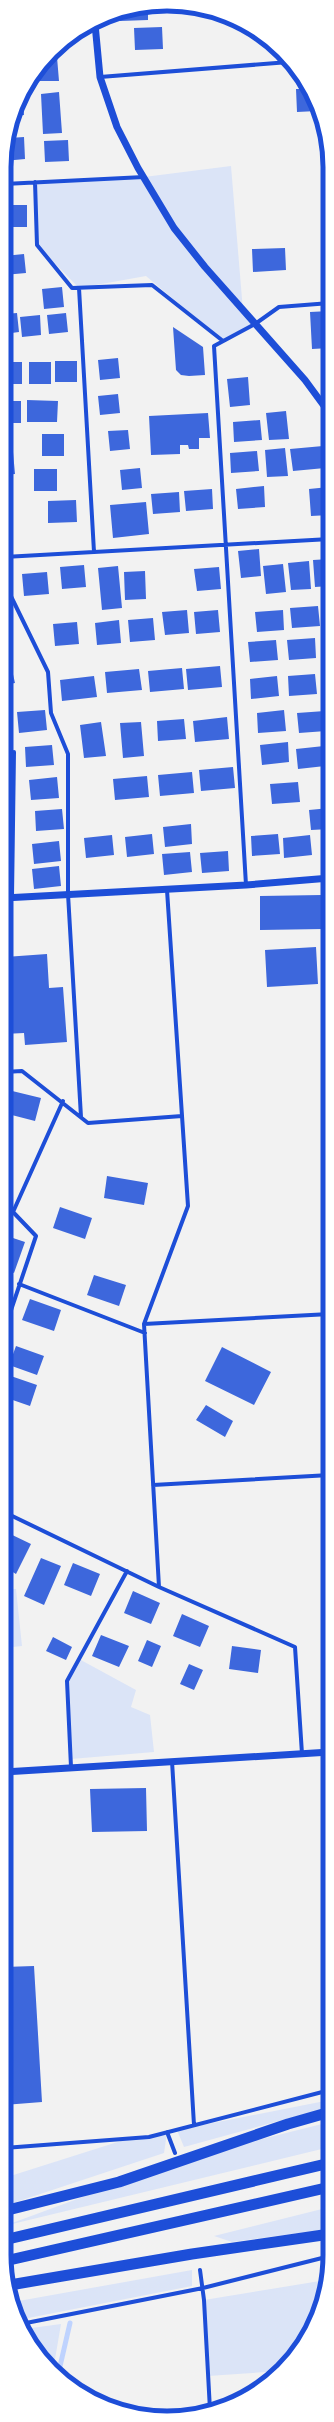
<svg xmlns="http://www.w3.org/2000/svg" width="334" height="2422" viewBox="0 0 334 2422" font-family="'IBM Plex Sans',sans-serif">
<rect width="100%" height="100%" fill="#f2f2f2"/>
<path fill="#dbe4f7" d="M231 166 243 311 255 324 223 341 146 276 79 288 37 245 35 182 146 179 144 177Z
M4 1589H16L22 1646 4 1648Z
M79 1659 136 1690 131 1707 150 1715 154 1752 71 1759 67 1681Z
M330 2100V2107L184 2147 177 2130Z
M330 2122V2147L4 2226 194 2156Z
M167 2132 164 2153 4 2206V2178L127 2139Z
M330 2207V2229L232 2242 214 2236Z
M192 2270V2286L18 2320 13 2302Z
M326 2280 313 2327 280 2371 208 2376 204 2300Z
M61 2324 53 2371 24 2329Z"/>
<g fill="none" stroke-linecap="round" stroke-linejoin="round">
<path stroke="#bfd3fe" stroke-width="5" d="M58 2375 70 2323"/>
</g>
<path fill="#3d67dc" d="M148 8V20L120 21 119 12Z
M162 27 163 49 135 50 134 28Z
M50 57H57L59 81H40V70Z
M296 89H309L313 95 317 111 297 112Z
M59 92 62 133 43 134 41 94Z
M22 93 24 115 15 116 21 95Z
M24 137 25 159 4 161 9 138Z
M68 140 69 161 45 162 44 141Z
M5 205H27V227H5Z
M285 248 286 270 253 272 252 249Z
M24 254 26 273 4 275V256Z
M62 287 64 307 44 309 42 289Z
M330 311V348L312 349 310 312Z
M17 313 19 332 4 334V314Z
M66 313 68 332 49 334 47 315Z
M40 315 41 335 22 337 20 317Z
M173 327 203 347 205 375 189 376 181 375 176 370Z
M118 358 120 378 100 380 98 360Z
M55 361H77V382H55Z
M4 362H22V384H4Z
M29 362H51V384H29Z
M248 377 250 405 230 407 227 379Z
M118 394 120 413 100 415 98 396Z
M27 400 58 401 57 422H27Z
M4 401H21V423H4Z
M286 411 289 439 269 440 266 413Z
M208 413 210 438H199V449H189L188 445H180V454L151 455 149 416Z
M260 420 262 440 234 442 233 422Z
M128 430 130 449 110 451 108 431Z
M42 434H64V456H42Z
M323 446 325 468 293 471 290 449Z
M285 448 288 476 267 477 265 450Z
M257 451 259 471 231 473 230 453Z
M13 452 15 474 4 475V453Z
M140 468 142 488 122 490 120 470Z
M34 469H57V491H34Z
M264 486 265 507 238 509 236 489Z
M329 487 330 515 311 516 309 489Z
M212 489 213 509 186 511 184 491Z
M179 492 180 512 153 514 151 494Z
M76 500 77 522 48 523V501Z
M146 502 149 534 113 538 110 505Z
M259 549 261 576 241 578 238 551Z
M330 559V586L315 587 313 560Z
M309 561 311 589 291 590 288 563Z
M283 564 286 592 266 594 263 566Z
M84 565 86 587 62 589 60 567Z
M118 566 122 608 102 610 98 568Z
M219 567 221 589 197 591 194 569Z
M145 571 146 599 125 600 124 572Z
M47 572 49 594 24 596 22 574Z
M318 606 320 626 292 628 290 608Z
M187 610 189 633 165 635 162 612Z
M218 610 220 632 196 634 194 612Z
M283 610 284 630 257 632 255 612Z
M153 618 155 640 130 642 128 620Z
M119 620 121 643 97 645 95 623Z
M77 622 79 644 55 646 53 624Z
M315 638 316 658 289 660 287 640Z
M276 640 278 660 250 662 248 642Z
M326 647H330V667L328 668Z
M10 661 15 683 4 685V663Z
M220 666 222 687 188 690 186 669Z
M182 668 184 689 150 692 148 671Z
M139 669 142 690 107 693 105 672Z
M315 674 317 694 289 696 288 676Z
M94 676 97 697 62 701 60 680Z
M277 676 279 696 251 699 250 679Z
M45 710 47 730 19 733 17 712Z
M284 710 286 731 258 733 257 713Z
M325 711 326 731 299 733 297 713Z
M227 717 229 739 195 742 193 721Z
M184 719 186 739 158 741 157 721Z
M101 722 106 756 84 758 80 725Z
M141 722 144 756 123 758 120 723Z
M288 742 289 762 262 765 260 745Z
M52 745 54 765 26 767 25 747Z
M324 746 325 766 298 769 296 749Z
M233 767 235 788 201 791 199 770Z
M4 768H9V795H4Z
M192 772 194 793 160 796 158 775Z
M147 776 149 797 115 800 113 779Z
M57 777 59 798 31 800 29 780Z
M298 782 300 802 272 804 270 784Z
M330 808V829L311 830 309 810Z
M62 809 64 829 36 831 35 811Z
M191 824 192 844 165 847 163 827Z
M152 834 154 854 127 857 125 837Z
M278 834 280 854 252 856 251 836Z
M112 835 114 855 86 858 84 838Z
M310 835 312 855 284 858 283 838Z
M59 841 61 861 34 864 32 844Z
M228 851 229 871 202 873 200 853Z
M190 852 192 872 164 875 162 854Z
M59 866 61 886 34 889 32 869Z
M322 895 323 929 260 930V896Z
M316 947 318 984 267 987 265 950Z
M47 954 49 988 63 987 67 1042 25 1045 24 1033 4 1034V995H8L5 957Z
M4 1089 41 1098 35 1121 4 1113Z
M107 1176 148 1183 144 1205 104 1198Z
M60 1207 92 1218 85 1239 53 1228Z
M4 1235 25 1242 14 1273 4 1269Z
M94 1275 126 1285 119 1306 87 1295Z
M30 1299 61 1310 54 1331 22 1320Z
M16 1346 44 1356 37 1375 9 1365Z
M222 1347 271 1372 254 1405 205 1381Z
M5 1374 37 1385 30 1406 4 1397Z
M206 1405 233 1421 225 1437 196 1420Z
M4 1531 31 1544 16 1574 6 1568 4 1572Z
M324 1537H330V1624H328Z
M41 1558 61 1566 44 1605 24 1596Z
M73 1563 100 1574 91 1596 64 1585Z
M133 1591 160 1603 151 1624 124 1613Z
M182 1614 209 1626 200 1647 173 1636Z
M101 1635 129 1646 119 1667 92 1656Z
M53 1637 72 1647 66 1660 46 1651Z
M147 1640 161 1646 152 1667 138 1661Z
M232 1646 261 1650 258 1673 229 1669Z
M189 1664 203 1670 194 1690 180 1684Z
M146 1788 147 1831 92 1832 90 1789Z
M34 1966 42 2102 4 2105V1967Z"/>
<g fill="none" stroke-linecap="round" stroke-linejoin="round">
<path stroke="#1d4ed8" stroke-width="4" d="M100 77 289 62
M35 182 37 245 72 288 152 285 223 341
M4 184 144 177
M79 288 94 552
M4 557 330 539
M4 582 48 672 51 713 68 754V894L81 1117
M246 885 214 346 255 324 279 307 330 303
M12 897 14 752
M4 1072 22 1071 88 1123 182 1116
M19 1284 145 1333
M144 1324 330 1314
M5 1328 36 1236 13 1212 63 1101
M4 1351 8 1341 4 1327
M153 1485 330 1475
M4 1512 159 1587 295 1647 302 1754
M159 1587 144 1324 188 1206 167 890
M172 1761 194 2125
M71 1767 67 1681 127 1571
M167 2132 175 2153
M4 2148 149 2137 330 2090
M200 2270 204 2300 210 2410
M21 2324 203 2288 330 2256"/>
<path stroke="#1d4ed8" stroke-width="7" d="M95 24 100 77 117 127 138 168 174 228 205 267 305 380 330 414
M4 898 246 885 330 878
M4 1772 330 1752"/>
<path stroke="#1d4ed8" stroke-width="11" d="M4 2211 119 2182 288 2124 330 2112
M4 2240 330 2163
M5 2261 330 2187
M10 2285 192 2254 330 2234"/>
</g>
<path d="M0 0H334V2422H0ZM167 11H167A156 156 0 0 1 323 167V2255A156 156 0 0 1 167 2411H167A156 156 0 0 1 11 2255V167A156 156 0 0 1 167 11Z" fill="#fff" fill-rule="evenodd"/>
<path fill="none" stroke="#1d4ed8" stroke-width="5" d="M167 11H167A156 156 0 0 1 323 167V2255A156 156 0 0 1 167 2411H167A156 156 0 0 1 11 2255V167A156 156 0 0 1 167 11Z"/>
</svg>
